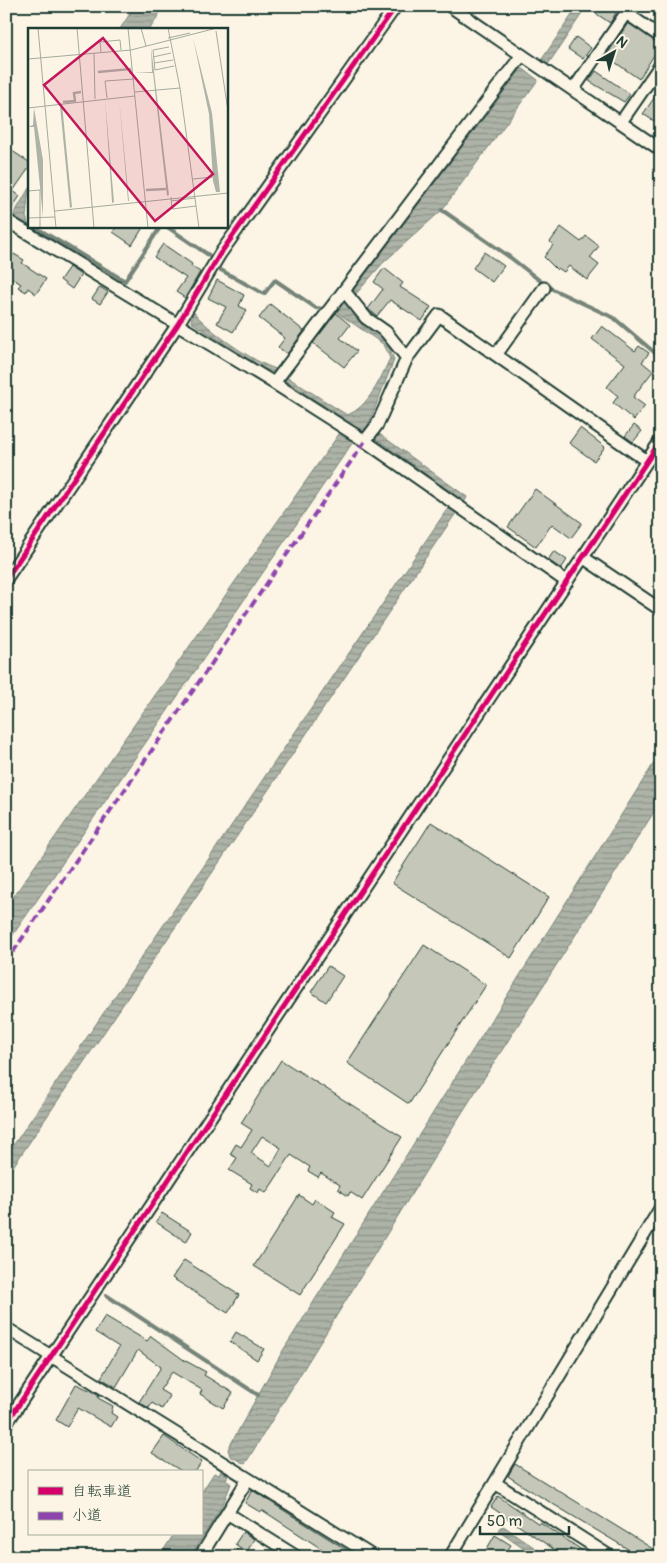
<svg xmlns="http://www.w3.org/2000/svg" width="667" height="1563" viewBox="0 0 667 1563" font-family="Pangolin,'Klee One',sans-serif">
<defs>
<pattern id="water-rules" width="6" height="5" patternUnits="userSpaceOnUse" patternTransform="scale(1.25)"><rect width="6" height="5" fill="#aeb3a7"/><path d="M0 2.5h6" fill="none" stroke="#8d9389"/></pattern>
</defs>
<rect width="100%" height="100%" fill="#fcf5e5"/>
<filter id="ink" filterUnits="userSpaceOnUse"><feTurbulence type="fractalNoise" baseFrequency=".02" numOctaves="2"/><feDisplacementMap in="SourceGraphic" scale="10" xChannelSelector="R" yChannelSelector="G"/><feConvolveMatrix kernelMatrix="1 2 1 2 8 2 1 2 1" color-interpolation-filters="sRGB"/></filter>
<g filter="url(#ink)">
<path fill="url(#water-rules)" stroke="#758479" d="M135 6H164L150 29H120Z
M578 6H587L547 66 540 62Z
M522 68 538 80 442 210 383 263 355 295 352 292Z
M29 188 26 217 29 226 35 227 26 226 13 216Z
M348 299 350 301 349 310 364 327 388 344 394 360 369 423 370 427 366 432H359L347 424 346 420 281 378 284 375 347 415C368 408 381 378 390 358L383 344 335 311Z
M193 311C207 330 253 362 276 369L273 372 262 368 191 322Z
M378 433 467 497 463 505 454 499V494L375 438Z
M339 434 353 442 6 945V907Z
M448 508 456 513 6 1177V1156Z
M661 752V801L451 1130 245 1464 230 1456 228 1449 282 1352Z
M221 1471 228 1475 226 1480 231 1484 222 1506 190 1557H159L174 1534H201V1493L214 1473 219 1475Z
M502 1525 548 1557H537L498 1530Z"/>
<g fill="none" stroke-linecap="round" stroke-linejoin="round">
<path stroke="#758479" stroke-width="4" d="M442 210 511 258 548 287 614 318 661 358
M166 226 210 256
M35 227 125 281 161 226
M219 269 264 294 275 280 316 308 325 309
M106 1295 258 1395"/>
</g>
<path fill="#c5c7b9" stroke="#1f3d34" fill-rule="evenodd" d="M585 6H610L617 11 610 23Z
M628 23 661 44 639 79 606 56Z
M576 37 591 48 583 59 568 49Z
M596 71 630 94 624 102 589 81Z
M661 88V111L654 121 643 114Z
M6 147 29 162V168L13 191 20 196 9 213H6Z
M117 226H144L132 245 113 232Z
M561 227 581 242 586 236 599 246 590 258 599 265 587 280 569 266 564 272 558 268 557 270 544 257 553 245 550 242Z
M163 244 192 264 191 266 200 272 185 298 176 292 186 278 154 257Z
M484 252 504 266 492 282 473 268Z
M14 254 24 260 22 263 46 279 36 294 28 288 26 292 18 287 21 284 6 274V266Z
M69 267 81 275 72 289 60 280Z
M384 268 403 283 400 287 431 307 422 321 390 300 377 316 368 309 383 289 374 282Z
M217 280 244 295 239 306 247 310 233 332 217 323 226 307 208 298Z
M100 287 108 292 100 304 92 299Z
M270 304 304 331 287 354 278 347 285 338 259 318Z
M336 313 350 325 340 338 357 351 344 367 313 343Z
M602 326 635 351 639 346 649 353 642 362 653 371 633 397 645 406 634 420 613 403 618 396 607 387 625 364 592 339Z
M634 425 642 431 633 442 625 436Z
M580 428 605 447 594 461 569 443Z
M535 489 582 523 571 538 552 524 536 547 508 527Z
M554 551 567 560 561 569 548 560Z
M431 822 549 897 511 958 392 883Z
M424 945 486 985 409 1104 347 1063Z
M328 966 343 976 326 1002 311 992Z
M281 1060 402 1137 362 1200 350 1192 348 1196 338 1189 340 1185 321 1173 318 1177 308 1171 310 1167 291 1155 266 1193 260 1189 258 1193 250 1188 252 1184 229 1170 237 1158 230 1154 236 1144 241 1147 252 1130 241 1123ZM262 1136 281 1148 271 1166 251 1153Z
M299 1195 312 1204 315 1199 335 1212 332 1217 345 1224 300 1295 254 1266Z
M162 1213 192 1232 186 1242 156 1222Z
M184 1260 239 1295 228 1313 172 1278Z
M105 1316 147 1341 151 1336 184 1360 206 1372 204 1375 233 1393 223 1408 200 1394 202 1390 172 1372 160 1390 170 1396 162 1409 152 1403 149 1408 139 1402 161 1367 138 1350 116 1387 101 1378 119 1347 95 1332Z
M236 1332 264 1349 257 1360 230 1342Z
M76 1384 94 1392 99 1395 98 1398 113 1406 111 1413 117 1417 111 1427 78 1408 67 1427 56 1420Z
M164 1436 202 1462 195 1472H183L152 1453Z
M515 1464 629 1534 661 1554V1557H641L523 1486 508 1476Z
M252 1490 288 1513 358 1557H334L262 1510 260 1512 245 1503Z
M498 1496 539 1524 540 1522 592 1557H566L555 1550 491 1507Z
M243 1532 254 1539 247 1552 235 1544Z
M495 1535 511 1545 507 1551 516 1557H482Z"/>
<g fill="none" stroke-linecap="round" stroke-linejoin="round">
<defs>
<path id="minor" d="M450 6 661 150
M573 90 626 13 661 37
M621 122 661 64
M6 220 274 383 365 441 567 582
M345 292 366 318 386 332 407 358
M496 355 544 288
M274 383 522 55
M365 441 377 425 407 358 439 315 647 461
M584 558 661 610
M6 579 178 324 220 254 396 6
M6 1328 374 1557
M6 1424 661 440
M495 1483 611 1557
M227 1513 297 1557
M200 1557 248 1479
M450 1557 661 1207"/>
</defs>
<use href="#minor" stroke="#1f3d34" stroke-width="15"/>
<use href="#minor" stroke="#fcf5e5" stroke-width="11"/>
<path stroke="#8e44ad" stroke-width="4" stroke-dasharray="8 4" stroke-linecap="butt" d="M6 962 365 441"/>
<defs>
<path id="cycleway" d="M6 579 178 324 220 254 396 6
M6 1424 661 440"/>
</defs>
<use href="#cycleway" stroke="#fcf5e5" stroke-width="8"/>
<use href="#cycleway" stroke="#d6006c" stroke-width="5"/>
</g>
</g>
<g transform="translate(28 28)">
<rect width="200" height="200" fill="#fcf5e5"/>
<path d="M165 10 184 85 192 164H188L185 153 181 86ZM123 19 141 167 139 168 125 45H106L124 44ZM91 70 101 173H100ZM77 71 86 174 84 175V174ZM34 76 44 179 42 180 32 78ZM6 80 15 132V189L6 99H0L5 97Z" fill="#aeb3a7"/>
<path fill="none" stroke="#aeb3a7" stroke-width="2.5" d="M70 44 102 41 103 46M35 74 47 73 46 65 53 64M118 162 138 161"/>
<path fill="none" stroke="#a4ab9e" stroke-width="1" d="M10 0 28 200M49 0 66 200M100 0 120 200M113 0 118 18M140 0 152 60 171 200M188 3 200 83M140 10 162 5M141 19 125 22 127 42 146 38M73 24 72 14 92 12 93 22M66 25 67 71M125 29 143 25M0 31 103 22 189 0M126 35 145 32M107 64 152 60M79 70 77 53 106 51M0 80 107 68M165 151 185 149M0 163 12 162V200M143 169 144 181 168 178M143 173 167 170M27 183 200 165M0 190 27 189"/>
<path fill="#c2185b" fill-opacity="0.15" stroke="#c2185b" stroke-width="2.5" d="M75 10 185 146 127 193 16 57Z"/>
<rect width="200" height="200" fill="none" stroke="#1f3d34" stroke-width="2.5"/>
</g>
<rect width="667" height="1563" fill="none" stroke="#fcf5e5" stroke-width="25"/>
<rect x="12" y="12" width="642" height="1538" fill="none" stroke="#1f3d34" stroke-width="2" filter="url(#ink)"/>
<rect x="28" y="1470" width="175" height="65" fill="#fcf5e5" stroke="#a4ab9e"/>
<rect x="38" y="1487" width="25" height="8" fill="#d6006c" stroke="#a4ab9e"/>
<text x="72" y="1496" font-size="15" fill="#1f3d34">自転車道</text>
<rect x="38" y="1512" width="25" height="8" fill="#8e44ad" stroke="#a4ab9e"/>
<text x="72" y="1520" font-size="15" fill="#1f3d34">小道</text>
<g transform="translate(614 52) rotate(39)" stroke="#fcf5e5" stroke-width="4" paint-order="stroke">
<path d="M0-4L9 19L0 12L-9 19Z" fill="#1f3d34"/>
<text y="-8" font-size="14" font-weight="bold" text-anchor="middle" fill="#1f3d34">N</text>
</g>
<path d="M480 1526v8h89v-8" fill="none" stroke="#1f3d34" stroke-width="2.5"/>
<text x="487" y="1526" font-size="15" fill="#1f3d34" stroke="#fcf5e5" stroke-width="4" paint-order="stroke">50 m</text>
</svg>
